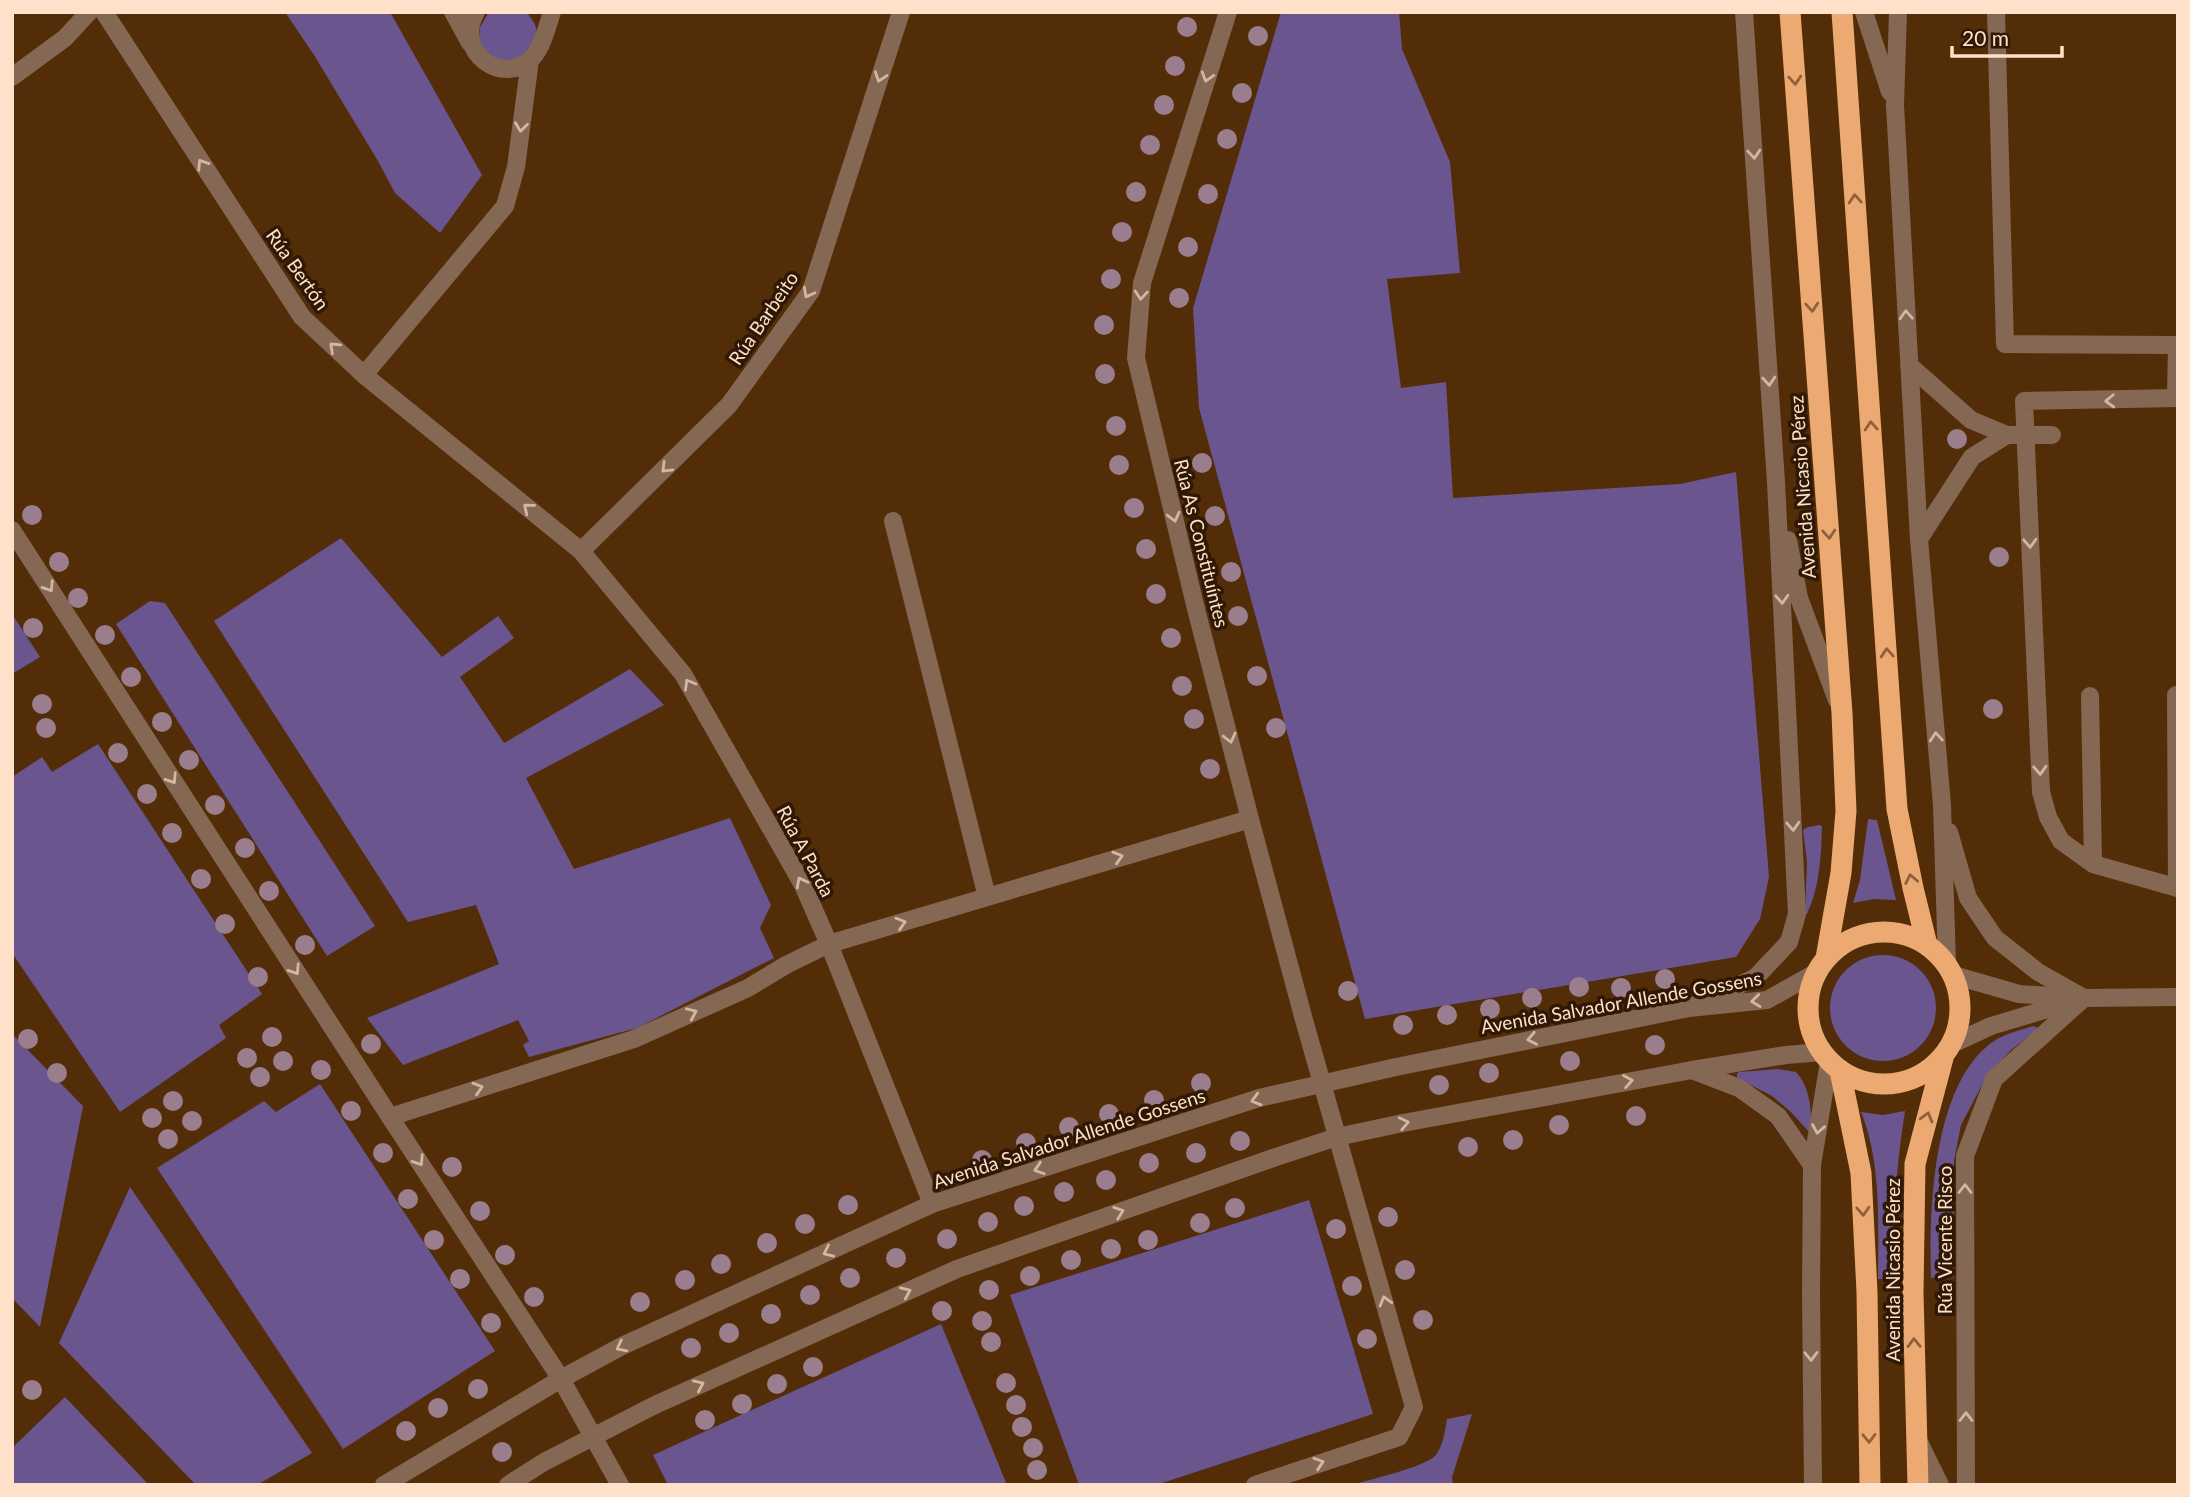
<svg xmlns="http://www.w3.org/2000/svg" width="2190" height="1497" viewBox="0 0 2190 1497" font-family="Lato,sans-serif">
<rect width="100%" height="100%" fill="#532d08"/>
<path fill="#6a558e" d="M285 12H390L482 175 440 233 395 193 378 161 314 55Z
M489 12H526C548 35 532 47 513 62L495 60 481 46 479 37 480 27Z
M1281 12H1399L1402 49 1450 162 1460 273 1387 279 1401 388 1446 382 1453 498 1680 484 1736 472 1769 877 1760 919 1736 957 1365 1019 1199 408 1193 308Z
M341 538 442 657 498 616 514 638 460 677 504 743 630 669 664 705 526 778 574 869 730 818 771 905 760 928 774 958 637 1028 529 1057 523 1045 529 1041 518 1020 403 1065 367 1018 499 964 476 905 408 922 214 621Z
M150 601 165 603 375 926 327 956 116 624Z
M12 614 40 657 12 674Z
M98 744 262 994 219 1025 226 1038 120 1112 12 953V777L42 757 52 772Z
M1868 819 1877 820 1896 900 1874 899 1853 903 1860 880Z
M1819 825 1822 826C1821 857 1820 886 1807 914L1805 915 1807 861 1803 830 1808 827Z
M1830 1008a53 53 0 1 1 106 0a53 53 0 1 1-106 0Z
M2033 1026 2039 1028 2011 1050 1997 1065 1983 1083 1961 1125 1954 1161V1277L1931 1278C1929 1211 1932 1079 1997 1039 2008 1033 2021 1030 2033 1026Z
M12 1034 83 1106 40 1327 12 1298Z
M1778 1069 1796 1072C1810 1086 1813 1115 1810 1133L1791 1112 1772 1096 1737 1078V1074L1739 1072Z
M320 1084 495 1351 343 1449 157 1168 264 1101 276 1112Z
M1905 1111C1896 1168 1892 1222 1894 1279H1878C1878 1224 1882 1164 1861 1112L1883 1115Z
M130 1187 312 1453 257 1485H196L59 1343Z
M1309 1200 1373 1414 1156 1485H1079L1010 1295Z
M941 1324 1007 1485H668L653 1455Z
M65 1397 149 1485H12V1448Z
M1472 1414 1452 1477 1453 1485H1352C1371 1479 1422 1468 1435 1456 1443 1447 1445 1430 1447 1419Z"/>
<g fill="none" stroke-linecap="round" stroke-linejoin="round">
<path stroke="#846853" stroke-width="18" d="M1864 12 1890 92
M1898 12 1895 105 1919 539 1942 805 1947 964
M1996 12 2005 344 2177 345 2176 398
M1909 365 1971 420 2007 435H2052
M2178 398 2024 401 2041 792 2048 817 2061 841 2093 864 2178 888
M1919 539 1972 457 2007 435
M1788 540 1799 598 1837 700
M2176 695 2177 888
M2090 696 2093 864
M1949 832 1968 898 1995 938 2038 972 2084 998
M1693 1006 1755 978 1789 942 1797 914 1776 482 1744 12
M1692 1070 1739 1088 1778 1116 1812 1165
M1917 1438 1940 1485
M1813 1485 1811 1293 1812 1165 1829 1062"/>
<path stroke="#846853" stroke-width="18" d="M104 12 302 317 364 375 581 551 683 674 803 885 829 944 932 1204
M453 12 470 43
M476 12C453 51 503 89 533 57 543 45 547 27 552 12
M1228 12 1142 283 1136 358 1195 605 1250 819 1304 1020 1414 1407 1399 1437 1255 1485
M12 77 65 38 89 12
M364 375 505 206 516 167 530 60
M893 521 987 897
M12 530 390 1117 561 1379 620 1485
M581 551 729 405 811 291 901 12
M1953 975 2019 994 2084 998 2178 997
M1952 1044 1991 1026 2074 1001
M390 1117 634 1039 748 988 786 965 829 944 1250 819
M384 1485 561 1379 622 1346 932 1204 1259 1098 1396 1067 1689 1008 1767 1000 1817 972
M508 1485 544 1462 655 1405 957 1269 1276 1157 1337 1137 1403 1123 1692 1070 1786 1055 1822 1052
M1966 1485 1965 1156 1994 1079 2084 998"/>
<path stroke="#eca972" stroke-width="21" d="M1790 12 1842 713 1846 811 1841 873 1826 958
M1842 12 1897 809 1913 888 1927 945
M1808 1008a76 76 0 1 1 152 0a76 76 0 1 1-152 0Z
M1840 1071 1861 1173 1867 1292 1870 1485
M1918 1485 1913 1293 1915 1164 1943 1058"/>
</g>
<g fill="#9a7e8d">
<circle cx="1187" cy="27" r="10"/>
<circle cx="1258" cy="36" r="10"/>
<circle cx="1175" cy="66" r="10"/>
<circle cx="1242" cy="93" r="10"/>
<circle cx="1164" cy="105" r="10"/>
<circle cx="1227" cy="139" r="10"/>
<circle cx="1150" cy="145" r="10"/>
<circle cx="1136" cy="192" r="10"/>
<circle cx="1208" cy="194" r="10"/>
<circle cx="1122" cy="232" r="10"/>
<circle cx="1188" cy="247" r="10"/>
<circle cx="1111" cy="279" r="10"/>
<circle cx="1179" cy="298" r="10"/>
<circle cx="1104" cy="325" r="10"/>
<circle cx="1105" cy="374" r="10"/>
<circle cx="1116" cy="426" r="10"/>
<circle cx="1957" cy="439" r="10"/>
<circle cx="1202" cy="463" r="10"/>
<circle cx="1119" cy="465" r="10"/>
<circle cx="1134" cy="508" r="10"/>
<circle cx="32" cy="515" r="10"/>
<circle cx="1215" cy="516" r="10"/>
<circle cx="1146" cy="549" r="10"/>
<circle cx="1999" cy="557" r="10"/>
<circle cx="59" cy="562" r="10"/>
<circle cx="1231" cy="572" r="10"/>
<circle cx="1156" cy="594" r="10"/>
<circle cx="78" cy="598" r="10"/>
<circle cx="1238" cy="616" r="10"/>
<circle cx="33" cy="628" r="10"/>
<circle cx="105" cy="635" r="10"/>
<circle cx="1171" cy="638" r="10"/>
<circle cx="1257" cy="676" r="10"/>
<circle cx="131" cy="677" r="10"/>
<circle cx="1182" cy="686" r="10"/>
<circle cx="42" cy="704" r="10"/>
<circle cx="1993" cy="709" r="10"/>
<circle cx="1194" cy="719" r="10"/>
<circle cx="162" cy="722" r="10"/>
<circle cx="46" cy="728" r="10"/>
<circle cx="1276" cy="728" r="10"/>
<circle cx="118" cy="753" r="10"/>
<circle cx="189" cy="760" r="10"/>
<circle cx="1210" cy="769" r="10"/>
<circle cx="147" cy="794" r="10"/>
<circle cx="215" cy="805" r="10"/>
<circle cx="172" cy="833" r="10"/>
<circle cx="245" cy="848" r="10"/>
<circle cx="201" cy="879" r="10"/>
<circle cx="269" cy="891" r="10"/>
<circle cx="225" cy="924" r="10"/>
<circle cx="305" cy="945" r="10"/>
<circle cx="258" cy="977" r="10"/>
<circle cx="1665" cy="979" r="10"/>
<circle cx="1579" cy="987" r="10"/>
<circle cx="1621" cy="988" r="10"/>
<circle cx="1348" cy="991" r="10"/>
<circle cx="1532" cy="998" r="10"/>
<circle cx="1490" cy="1009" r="10"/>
<circle cx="1447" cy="1015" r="10"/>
<circle cx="1403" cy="1025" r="10"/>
<circle cx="272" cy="1037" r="10"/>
<circle cx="28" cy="1039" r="10"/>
<circle cx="371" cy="1044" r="10"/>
<circle cx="1655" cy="1045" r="10"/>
<circle cx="247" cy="1058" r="10"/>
<circle cx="283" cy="1061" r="10"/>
<circle cx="1570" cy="1061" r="10"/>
<circle cx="321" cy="1070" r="10"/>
<circle cx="57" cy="1073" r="10"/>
<circle cx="1489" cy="1073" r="10"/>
<circle cx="260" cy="1077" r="10"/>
<circle cx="1201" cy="1083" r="10"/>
<circle cx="1439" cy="1085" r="10"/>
<circle cx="1154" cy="1100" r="10"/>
<circle cx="173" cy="1101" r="10"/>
<circle cx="351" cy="1111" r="10"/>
<circle cx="1109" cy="1114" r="10"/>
<circle cx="1636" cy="1116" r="10"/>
<circle cx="152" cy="1118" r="10"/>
<circle cx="192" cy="1121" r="10"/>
<circle cx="1559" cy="1125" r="10"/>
<circle cx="1069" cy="1127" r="10"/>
<circle cx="168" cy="1139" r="10"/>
<circle cx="1513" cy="1140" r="10"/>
<circle cx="1240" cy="1141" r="10"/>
<circle cx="1026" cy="1143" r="10"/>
<circle cx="1468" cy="1147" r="10"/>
<circle cx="383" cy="1153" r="10"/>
<circle cx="1196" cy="1153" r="10"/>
<circle cx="982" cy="1160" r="10"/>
<circle cx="1149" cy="1163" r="10"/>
<circle cx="452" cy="1167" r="10"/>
<circle cx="1106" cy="1180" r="10"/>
<circle cx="1064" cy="1192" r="10"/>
<circle cx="408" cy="1199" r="10"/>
<circle cx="848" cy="1205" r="10"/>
<circle cx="1024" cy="1206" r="10"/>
<circle cx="1235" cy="1208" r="10"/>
<circle cx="480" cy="1211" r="10"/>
<circle cx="1388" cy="1217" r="10"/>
<circle cx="988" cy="1222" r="10"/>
<circle cx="1200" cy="1223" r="10"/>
<circle cx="805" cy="1224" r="10"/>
<circle cx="1336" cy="1229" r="10"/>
<circle cx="947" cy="1239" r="10"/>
<circle cx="434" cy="1240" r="10"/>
<circle cx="1148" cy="1240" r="10"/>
<circle cx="767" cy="1243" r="10"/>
<circle cx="1111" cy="1249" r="10"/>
<circle cx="505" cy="1255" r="10"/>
<circle cx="896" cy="1258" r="10"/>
<circle cx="1071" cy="1260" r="10"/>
<circle cx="721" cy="1264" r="10"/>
<circle cx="1405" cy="1270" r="10"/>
<circle cx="1030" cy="1276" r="10"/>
<circle cx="850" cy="1278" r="10"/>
<circle cx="460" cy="1279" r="10"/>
<circle cx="685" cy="1280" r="10"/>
<circle cx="1352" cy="1286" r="10"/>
<circle cx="989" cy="1290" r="10"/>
<circle cx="810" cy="1295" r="10"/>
<circle cx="534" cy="1297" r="10"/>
<circle cx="640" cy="1302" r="10"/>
<circle cx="942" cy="1311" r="10"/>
<circle cx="771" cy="1314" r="10"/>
<circle cx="1423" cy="1320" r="10"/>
<circle cx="982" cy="1321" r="10"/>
<circle cx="491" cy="1323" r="10"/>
<circle cx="729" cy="1333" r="10"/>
<circle cx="1367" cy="1339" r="10"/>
<circle cx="991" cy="1342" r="10"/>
<circle cx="691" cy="1348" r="10"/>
<circle cx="813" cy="1367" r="10"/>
<circle cx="1006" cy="1383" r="10"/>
<circle cx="777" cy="1384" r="10"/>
<circle cx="478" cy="1389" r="10"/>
<circle cx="32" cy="1390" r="10"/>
<circle cx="742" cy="1404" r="10"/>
<circle cx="1016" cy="1405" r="10"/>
<circle cx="438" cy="1408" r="10"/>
<circle cx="705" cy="1420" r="10"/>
<circle cx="1022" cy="1427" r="10"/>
<circle cx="406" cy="1431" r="10"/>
<circle cx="1033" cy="1448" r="10"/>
<circle cx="502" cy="1452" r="10"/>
<circle cx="1037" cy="1470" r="10"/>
</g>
<defs><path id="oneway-chevron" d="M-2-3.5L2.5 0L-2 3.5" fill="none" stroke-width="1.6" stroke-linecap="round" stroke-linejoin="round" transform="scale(1.75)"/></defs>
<g stroke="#d4b7a0">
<use href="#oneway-chevron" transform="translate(880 77) rotate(108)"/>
<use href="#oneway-chevron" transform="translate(1207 77) rotate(107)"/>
<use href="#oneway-chevron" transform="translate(521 127) rotate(97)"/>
<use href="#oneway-chevron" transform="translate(1754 154) rotate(86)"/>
<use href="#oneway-chevron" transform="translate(202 164) rotate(-123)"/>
<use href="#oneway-chevron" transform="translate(808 293) rotate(118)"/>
<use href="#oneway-chevron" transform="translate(1141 295) rotate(95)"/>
<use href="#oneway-chevron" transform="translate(1906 315) rotate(-93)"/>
<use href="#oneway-chevron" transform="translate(334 347) rotate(-137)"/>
<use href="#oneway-chevron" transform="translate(1769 381) rotate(86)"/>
<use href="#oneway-chevron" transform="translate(2110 401) rotate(178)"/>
<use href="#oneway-chevron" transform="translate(666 468) rotate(135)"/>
<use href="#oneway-chevron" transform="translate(528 508) rotate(-141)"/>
<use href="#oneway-chevron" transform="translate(1174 517) rotate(76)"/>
<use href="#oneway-chevron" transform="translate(2030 543) rotate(87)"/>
<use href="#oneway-chevron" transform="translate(49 587) rotate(57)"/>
<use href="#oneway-chevron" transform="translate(1782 599) rotate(87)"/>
<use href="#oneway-chevron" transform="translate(689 684) rotate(-120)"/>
<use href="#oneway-chevron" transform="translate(1936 737) rotate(-95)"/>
<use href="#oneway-chevron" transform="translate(1230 738) rotate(76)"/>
<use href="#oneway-chevron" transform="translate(2040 770) rotate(87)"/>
<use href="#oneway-chevron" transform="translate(172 779) rotate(57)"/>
<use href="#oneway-chevron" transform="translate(1793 826) rotate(87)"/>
<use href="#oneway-chevron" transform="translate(1118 857) rotate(-17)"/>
<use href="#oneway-chevron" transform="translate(801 882) rotate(-118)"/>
<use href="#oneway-chevron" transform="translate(901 923) rotate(-17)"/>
<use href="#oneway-chevron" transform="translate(295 970) rotate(57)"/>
<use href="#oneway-chevron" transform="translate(1756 1001) rotate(173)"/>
<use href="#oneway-chevron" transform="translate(692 1013) rotate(-24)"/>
<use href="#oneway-chevron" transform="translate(1532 1039) rotate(169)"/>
<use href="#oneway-chevron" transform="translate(1628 1081) rotate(-10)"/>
<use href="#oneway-chevron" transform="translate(478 1088) rotate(-17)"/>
<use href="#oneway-chevron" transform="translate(1256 1100) rotate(164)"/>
<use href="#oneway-chevron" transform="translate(1404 1123) rotate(-12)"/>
<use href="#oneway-chevron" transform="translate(1818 1129) rotate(100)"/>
<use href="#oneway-chevron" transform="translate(419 1161) rotate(57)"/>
<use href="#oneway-chevron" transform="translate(1039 1169) rotate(162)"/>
<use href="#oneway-chevron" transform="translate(1965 1189) rotate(-90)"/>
<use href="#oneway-chevron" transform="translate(1119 1212) rotate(-19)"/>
<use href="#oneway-chevron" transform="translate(828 1252) rotate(155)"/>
<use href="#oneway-chevron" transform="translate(906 1292) rotate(-24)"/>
<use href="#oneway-chevron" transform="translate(1385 1301) rotate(-106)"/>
<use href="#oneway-chevron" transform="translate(621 1347) rotate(153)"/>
<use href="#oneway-chevron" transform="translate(1811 1356) rotate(89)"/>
<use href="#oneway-chevron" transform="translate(699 1385) rotate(-24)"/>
<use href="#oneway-chevron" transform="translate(1966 1417) rotate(-90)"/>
<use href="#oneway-chevron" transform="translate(1319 1463) rotate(-18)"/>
</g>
<g stroke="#8e613c">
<use href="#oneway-chevron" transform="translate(1795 80) rotate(86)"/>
<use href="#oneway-chevron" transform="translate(1855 199) rotate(-94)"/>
<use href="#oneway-chevron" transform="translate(1812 307) rotate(86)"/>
<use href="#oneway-chevron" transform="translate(1871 426) rotate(-94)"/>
<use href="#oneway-chevron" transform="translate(1829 534) rotate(86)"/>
<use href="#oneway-chevron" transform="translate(1887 653) rotate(-94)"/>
<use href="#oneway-chevron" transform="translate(1911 879) rotate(-101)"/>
<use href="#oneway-chevron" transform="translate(1927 1117) rotate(-75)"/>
<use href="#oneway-chevron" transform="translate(1863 1211) rotate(87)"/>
<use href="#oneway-chevron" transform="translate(1914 1343) rotate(-91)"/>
<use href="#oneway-chevron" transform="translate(1869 1438) rotate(89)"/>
</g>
<g text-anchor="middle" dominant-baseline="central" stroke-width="7" stroke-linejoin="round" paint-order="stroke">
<g font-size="19" fill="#ffe1c9" stroke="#2f1906">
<text transform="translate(298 269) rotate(55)">Rúa Bertón</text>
<text transform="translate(763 318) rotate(-56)">Rúa Barbeito</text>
<text transform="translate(1802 487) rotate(-94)">Avenida Nicasio Pérez</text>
<text transform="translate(1202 543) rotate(76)">Rúa As Constituíntes</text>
<text transform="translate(806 851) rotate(62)">Rúa A Parda</text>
<text transform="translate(1621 1002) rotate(-10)">Avenida Salvador Allende Gossens</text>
<text transform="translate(1069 1138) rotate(-18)">Avenida Salvador Allende Gossens</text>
<text transform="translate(1944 1240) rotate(-90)">Rúa Vicente Risco</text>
<text transform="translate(1892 1270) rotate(-90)">Avenida Nicasio Pérez</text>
</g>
</g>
<rect width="2190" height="1497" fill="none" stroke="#ffe1c9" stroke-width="28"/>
<path d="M1952 46v10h110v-10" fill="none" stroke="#ffe1c9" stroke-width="3.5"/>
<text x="1962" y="46" font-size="21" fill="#ffe1c9" stroke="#2f1906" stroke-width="5" paint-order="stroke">20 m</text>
</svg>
